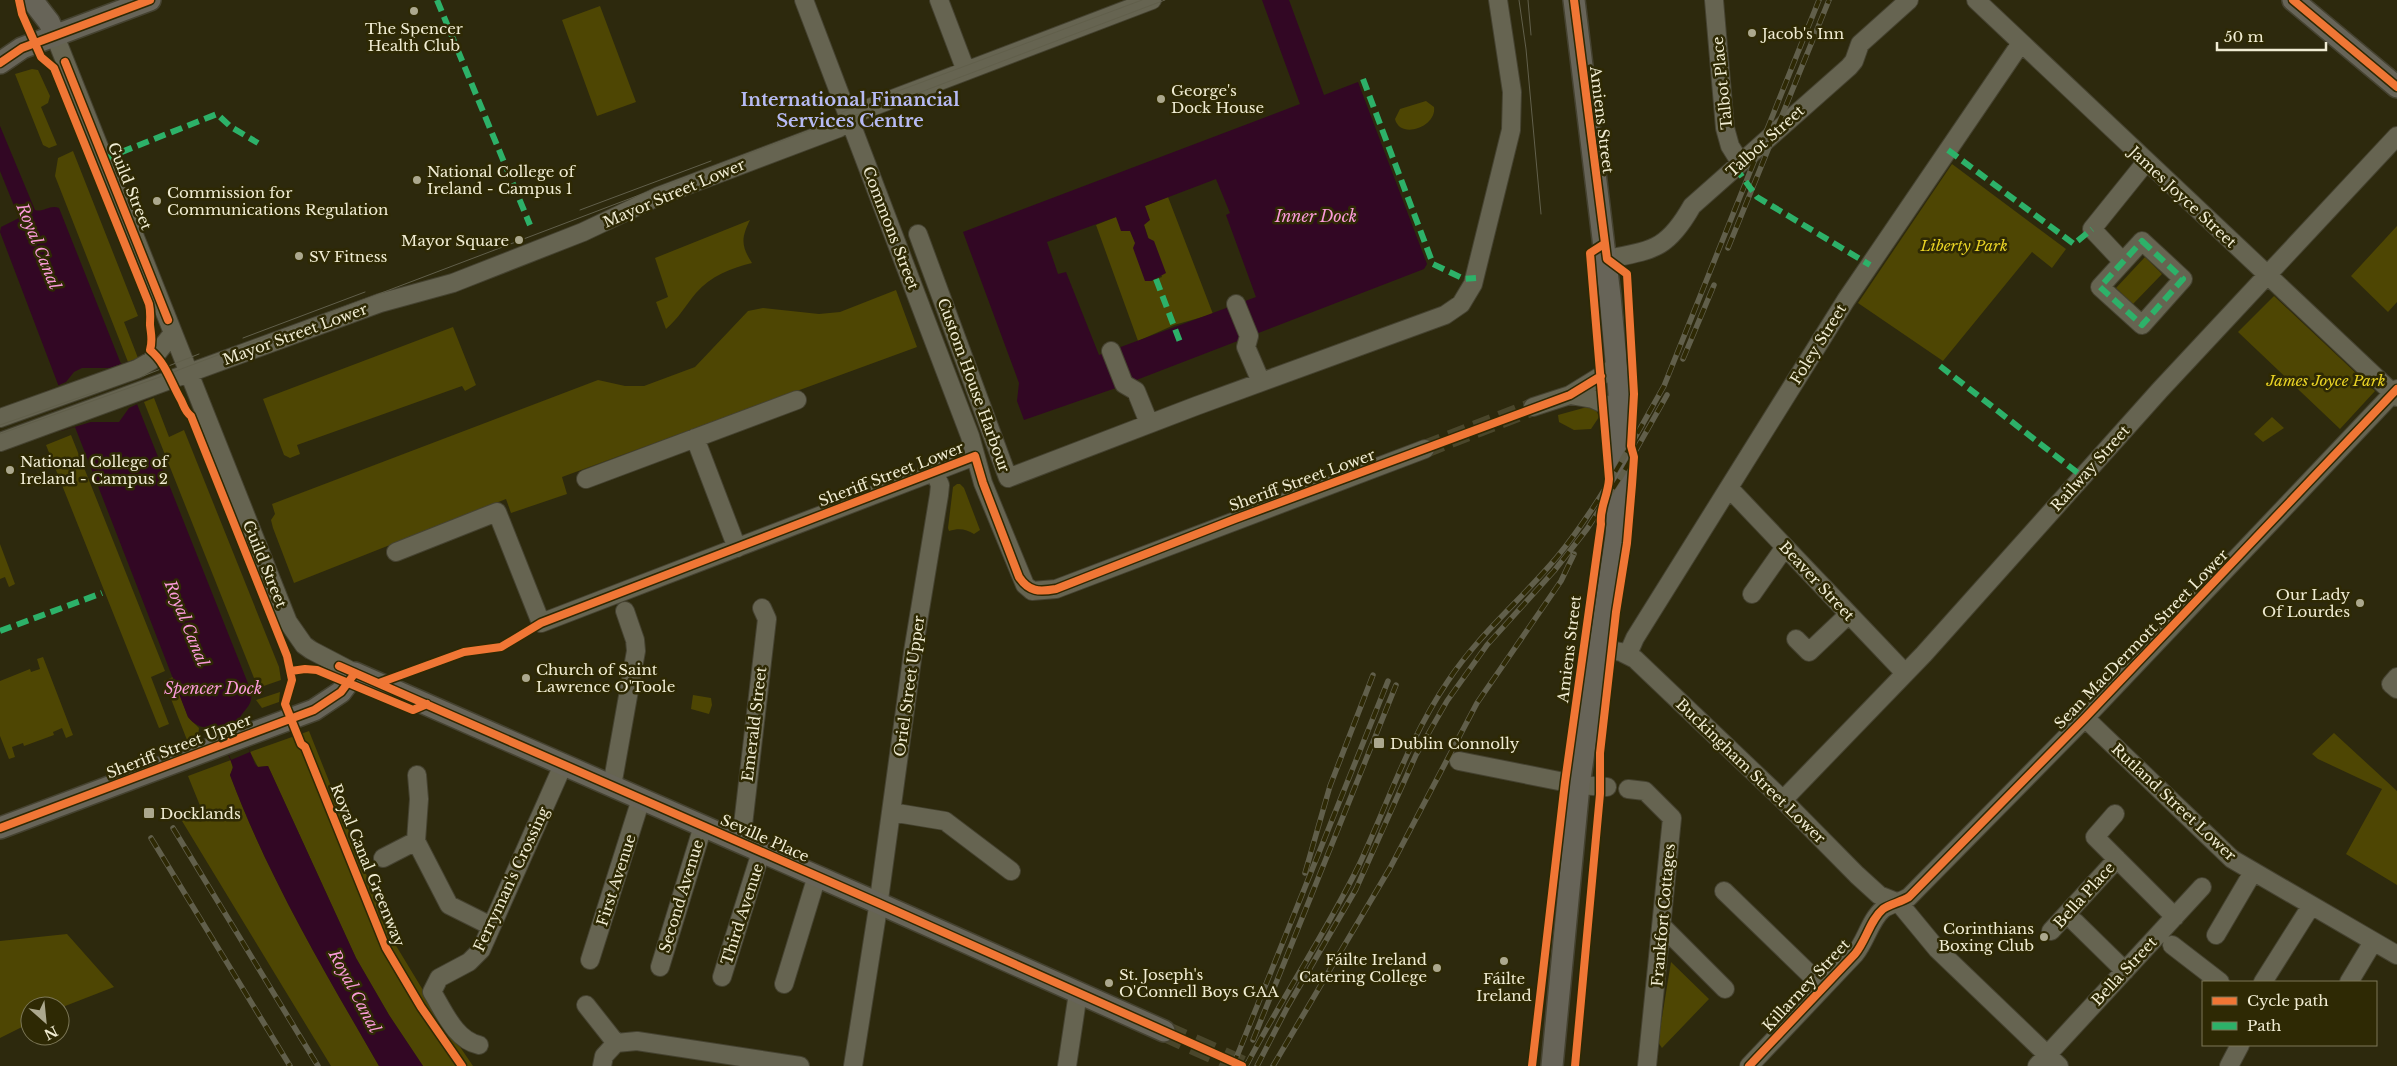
<svg xmlns="http://www.w3.org/2000/svg" width="2397" height="1066" viewBox="0 0 2397 1066" font-family="'Libre Baskerville',serif">
<rect width="100%" height="100%" fill="#2d290d"/>
<path fill="#4e4603" d="M600 6 636 102 597 116 562 20Z
M32 69 38 70 50 96 48 103 41 107 57 145 49 148 43 145 15 74Z
M1426 101 1434 107C1437 127 1400 140 1395 119L1400 109Z
M73 151 138 316 124 322 138 358 128 362 55 176 58 158Z
M1952 164 2066 249 2052 268 2032 252 1943 361 1858 303Z
M1168 197 1213 314 1174 325 1138 341 1096 225 1116 217 1130 230 1151 281 1162 277 1144 225 1145 206Z
M750 220C741 238 741 246 752 263 731 268 711 276 696 293 686 305 678 319 666 329L656 302 668 297 655 258Z
M2397 226V302L2388 312 2351 276Z
M2145 257 2162 274 2133 304 2116 288Z
M896 290 917 347 562 477 567 494 511 513 506 499 294 583 273 528 271 520 275 514 272 504 598 380 625 386H644L695 367 748 311 763 308 819 314 840 312Z
M2274 296 2375 391 2340 429 2238 332Z
M453 327 476 385 465 391 462 386 297 445 300 454 290 458 284 455 263 399Z
M154 398 169 437 184 430 279 667 281 680 258 688 144 402Z
M1587 407 1596 409 1599 417 1591 429 1574 430 1559 422 1558 415Z
M2272 417 2284 428 2263 442 2254 434Z
M71 435 165 671 151 677 169 724 159 728 46 445Z
M957 484H960L964 488 980 530 974 534C966 529 959 528 949 531L948 528 953 487Z
M0 544 15 584 9 587 5 577 0 579Z
M43 657 73 735 66 738 62 728 53 732 54 735 24 746 23 743 12 747 15 757 9 759 0 736V681L30 669 31 672 40 669 37 659Z
M173 677 188 717 199 728 198 736 187 740 164 681Z
M280 692 279 702 262 708 256 700Z
M693 695 711 698 712 705 709 714 691 709Z
M309 731 392 939 435 1010 473 1066H423L389 1015 356 958 268 766 258 767 250 752Z
M2334 733 2397 791V885L2346 854 2382 789 2318 759 2312 754Z
M231 760 233 769 230 775C268 877 325 972 379 1066H331L182 821 203 813 188 776Z
M67 934 114 987 60 1008V1006H30V1023L0 1038V941Z
M1671 962 1709 999 1662 1048 1658 1042Z"/>
<path fill="#320724" fill-rule="evenodd" d="M1262 0H1289L1324 95 1358 82 1427 264 1424 269 1113 389 1024 420 1017 401 1019 383 963 232 1300 104ZM1216 179 1230 213 1226 215 1256 297 1099 355 1066 272 1058 274 1047 242 1116 217 1121 231H1130L1135 243 1133 248 1145 281H1151L1166 273 1154 241 1148 238 1144 225 1150 220 1145 206Z
M0 126 35 210C43 213 50 204 59 208L121 364 134 360 148 399 137 404 251 691C254 707 242 709 238 722L255 764 258 767 268 766 356 958 389 1015 423 1066H379C325 972 268 877 230 775L233 767 219 730 215 727C204 729 195 726 188 717L75 427 61 431 45 391 59 387 0 232 1 227 19 218 0 171Z"/>
<path fill="#2d290d" d="M134 360 148 399 129 408 119 422H91L61 431 45 391 66 382 74 372 82 368H109Z
M238 722 250 752 231 760 219 730Z"/>
<g fill="none" stroke-linecap="round" stroke-linejoin="round">
<path stroke="#4a462b" stroke-width="18" stroke-dasharray="18 9" stroke-linecap="butt" d="M1425 449 1533 407"/>
<path stroke="#4a462b" stroke-width="21" stroke-dasharray="21 11" stroke-linecap="butt" d="M1164 1031 1242 1066"/>
<defs>
<path id="minor" d="M804 0 970 436 983 483 1025 585 1032 591 1056 589 1425 449
M939 0 966 71
M1714 0 1725 128 1730 146 1740 162
M1976 0 2397 397
M55 36 288 622 304 645 311 650 355 673
M918 234 1008 478 1196 406 1445 315 1461 304 1473 284 1511 130 1512 92 1498 0
M2142 241 2183 279 2142 325 2100 287Z
M1607 259C1653 250 1667 250 1692 206L1849 67 1854 61 1860 44 1909 0
M2123 262 2092 229 2146 162
M1236 304 1249 336 1246 347 1261 382
M1111 351 1124 384 1136 391 1149 423
M1570 395 1593 399 1620 411
M1533 407 1570 395 1617 366
M0 418 137 369 151 361 173 333
M695 438 737 548
M0 442 380 303 453 283 583 232 659 196 839 128 861 111 1152 0
M586 479 797 400
M1729 488 1905 673
M396 552 497 512 541 623 975 456
M1752 594 1785 547
M1796 639 1809 652 1848 615
M1599 648 1621 652 1635 659 1783 800 1857 875 1879 895 1899 903 1937 949 2059 1066
M1628 654 1635 638 1846 300 2021 43
M2397 677 2391 684 2397 689
M2085 718 2232 859 2397 955
M1459 761 1579 785 1607 787
M417 775 419 799 416 841 449 905 491 926
M612 786 636 651 635 640 625 611
M1628 789 1645 791 1672 818 1647 1066
M1783 800 1924 654 2160 390 2397 136
M891 812 945 821 1011 871
M2115 814 2095 837 2175 917
M741 842 767 619 762 608
M383 858 416 841
M1724 891 1823 987
M2075 922 2125 971
M1662 926 1725 989
M2051 931 2117 859
M2216 935 2253 872
M2172 945 2220 982
M590 960 641 799
M660 967 703 826
M722 977 761 852
M2263 982 2311 906
M2349 982 2373 942
M784 984 817 876
M586 1005 616 1043 637 1041 800 1066
M479 1045C455 1040 444 1011 432 992L439 978 469 962 481 950 563 765
M602 1066 604 1056 616 1043
M853 1066 877 914 913 652 939 495 940 485 934 471
M1067 1066 1078 993
M1749 1066 1855 954C1866 941 1870 920 1883 909 1890 904 1901 902 1909 897L2085 718 2397 389
M2037 1066 2202 887
M2229 1066 2240 1045"/>
<path id="major" d="M32 0 49 22 55 36
M2293 0 2397 87
M0 63 22 48 150 0
M0 828 314 710 341 692 355 673 878 903 1164 1031
M1552 1066 1579 785 1616 536 1620 465 1619 393 1610 296 1574 0"/>
</defs>
<use href="#minor" stroke="#454230" stroke-width="20"/>
<use href="#major" stroke="#454230" stroke-width="24"/>
<use href="#minor" stroke="#666451" stroke-width="18"/>
<use href="#major" stroke="#676458" stroke-width="21"/>
<path stroke="#615f4b" stroke-width="1" d="M1519 0 1526 49 1541 214
M1528 0 1531 35
M842 112 1142 0
M580 210 711 161
M243 338 365 292
M143 376 199 354
M0 425 98 391
M0 434 168 374 808 131 897 101 1165 0"/>
<defs>
<path id="rail" d="M1728 248 1829 0
M1683 359 1714 285
M173 828 318 1066
M151 838 290 1066
M1305 873 1330 786 1373 675
M1253 1040 1396 685
M1233 1066 1388 681
M1246 1066C1282 998 1325 934 1359 865 1388 803 1409 738 1448 681 1479 634 1522 599 1557 557 1599 506 1631 444 1664 386L1819 0
M1257 1066 1288 1006 1356 889 1416 755 1447 701 1487 645 1554 571 1587 529 1623 473 1667 395
M1273 1066 1390 868 1477 703 1561 581 1574 554"/>
</defs>
<use href="#rail" stroke="#615f4b" stroke-width="5.5"/>
<use href="#rail" stroke="#2e2904" stroke-width="4" stroke-dasharray="11" stroke-linecap="butt"/>
<path stroke="#2db169" stroke-width="6" stroke-dasharray="12 6" stroke-linecap="butt" d="M437 0 530 225
M1363 79 1433 264 1464 279 1476 278
M1948 150 2074 244 2092 229
M104 159 217 114 231 127 258 143
M1735 167 1757 197 1870 265
M2142 241 2183 279 2142 325 2100 287Z
M1156 279 1180 342
M1940 366 2083 477
M0 631 102 593"/>
<defs>
<path id="cycleway" d="M19 0 22 14 41 57 54 68 149 304C151 313 150 317 150 325 151 335 153 340 150 350 166 363 171 383 181 400 184 406 185 412 191 416L287 656 292 680 285 704 301 744 305 747 386 948 421 1007 462 1066
M1574 0 1607 259 1627 274 1634 394 1631 446 1634 457 1632 485 1627 543 1616 612 1600 753V794L1575 1066
M2293 0 2397 87
M65 62 168 320
M0 63 22 48 150 0
M339 666 878 903 1242 1066
M291 671 305 669 317 670 413 710 427 704
M379 683 464 652 501 647 541 623 975 456 983 483 1019 577C1029 592 1039 592 1056 589L1235 519 1570 395 1601 376
M0 828 314 710 341 692 355 673
M1532 1066 1565 782 1601 524C1599 509 1608 496 1609 479L1590 253 1604 244
M1749 1066 1855 954C1866 941 1870 920 1883 909 1890 904 1901 902 1909 897L2085 718 2397 389"/>
</defs>
<use href="#cycleway" stroke="#2e2904" stroke-width="11"/>
<use href="#cycleway" stroke="#f07635" stroke-width="8"/>
</g>
<g fill="#aca88e" stroke="#2e2904" stroke-width="2">
<circle cx="414" cy="11" r="5"/>
<circle cx="1752" cy="33" r="5"/>
<circle cx="1161" cy="99" r="5"/>
<circle cx="417" cy="180" r="5"/>
<circle cx="157" cy="201" r="5"/>
<circle cx="519" cy="240" r="5"/>
<circle cx="299" cy="256" r="5"/>
<circle cx="10" cy="470" r="5"/>
<circle cx="2360" cy="603" r="5"/>
<circle cx="526" cy="678" r="5"/>
<rect x="1373" y="737" width="12" height="12" rx="2.5"/>
<rect x="143" y="807" width="12" height="12" rx="2.5"/>
<circle cx="2044" cy="937" r="5"/>
<circle cx="1504" cy="961" r="5"/>
<circle cx="1437" cy="968" r="5"/>
<circle cx="1109" cy="983" r="5"/>
</g>
<g text-anchor="middle" dominant-baseline="central" stroke-width="5" stroke-linejoin="round" paint-order="stroke">
<g font-size="15" fill="#f0ecd3" stroke="#2e2904" text-anchor="start">
<text x="414" y="28" text-anchor="middle">The Spencer<tspan x="414" dy="17">Health Club</tspan></text>
<text x="1762" y="33">Jacob's Inn</text>
<text x="1171" y="90">George's<tspan x="1171" dy="17">Dock House</tspan></text>
<text x="427" y="171">National College of<tspan x="427" dy="17">Ireland - Campus 1</tspan></text>
<text x="167" y="192">Commission for<tspan x="167" dy="17">Communications Regulation</tspan></text>
<text x="509" y="240" text-anchor="end">Mayor Square</text>
<text x="309" y="256">SV Fitness</text>
<text x="20" y="461">National College of<tspan x="20" dy="17">Ireland - Campus 2</tspan></text>
<text x="2350" y="594" text-anchor="end">Our Lady<tspan x="2350" dy="17">Of Lourdes</tspan></text>
<text x="536" y="669">Church of Saint<tspan x="536" dy="17">Lawrence O'Toole</tspan></text>
<text x="1390" y="743">Dublin Connolly</text>
<text x="160" y="813">Docklands</text>
<text x="2034" y="928" text-anchor="end">Corinthians<tspan x="2034" dy="17">Boxing Club</tspan></text>
<text x="1427" y="959" text-anchor="end">Fáilte Ireland<tspan x="1427" dy="17">Catering College</tspan></text>
<text x="1119" y="974">St. Joseph's<tspan x="1119" dy="17">O'Connell Boys GAA</tspan></text>
<text x="1504" y="978" text-anchor="middle">Fáilte<tspan x="1504" dy="17">Ireland</tspan></text>
</g>
<g font-size="15" fill="#f0ecd3" stroke="#2e2904">
<text transform="translate(1722 83) rotate(-96)">Talbot Place</text>
<text transform="translate(1602 120) rotate(83)">Amiens Street</text>
<text transform="translate(1765 141) rotate(-42)">Talbot Street</text>
<text transform="translate(130 186) rotate(68)">Guild Street</text>
<text transform="translate(674 193) rotate(-23)">Mayor Street Lower</text>
<text transform="translate(2183 197) rotate(43)">James Joyce Street</text>
<text transform="translate(891 228) rotate(69)">Commons Street</text>
<text transform="translate(295 334) rotate(-20)">Mayor Street Lower</text>
<text transform="translate(1818 344) rotate(-58)">Foley Street</text>
<text transform="translate(974 385) rotate(70)">Custom House Harbour</text>
<text transform="translate(2090 468) rotate(-48)">Railway Street</text>
<text transform="translate(891 474) rotate(-21)">Sheriff Street Lower</text>
<text transform="translate(1302 480) rotate(-20)">Sheriff Street Lower</text>
<text transform="translate(265 564) rotate(68)">Guild Street</text>
<text transform="translate(1817 581) rotate(47)">Beaver Street</text>
<text transform="translate(2141 639) rotate(-46)">Sean MacDermott Street Lower</text>
<text transform="translate(1569 649) rotate(-83)">Amiens Street</text>
<text transform="translate(909 686) rotate(-82)">Oriel Street Upper</text>
<text transform="translate(754 724) rotate(-83)">Emerald Street</text>
<text transform="translate(179 746) rotate(-21)">Sheriff Street Upper</text>
<text transform="translate(1751 771) rotate(44)">Buckingham Street Lower</text>
<text transform="translate(2174 802) rotate(43)">Rutland Street Lower</text>
<text transform="translate(765 838) rotate(24)">Seville Place</text>
<text transform="translate(368 865) rotate(68)">Royal Canal Greenway</text>
<text transform="translate(511 879) rotate(-65)">Ferryman's Crossing</text>
<text transform="translate(616 880) rotate(-72)">First Avenue</text>
<text transform="translate(2084 895) rotate(-48)">Bella Place</text>
<text transform="translate(681 896) rotate(-73)">Second Avenue</text>
<text transform="translate(742 914) rotate(-72)">Third Avenue</text>
<text transform="translate(1663 915) rotate(-85)">Frankfort Cottages</text>
<text transform="translate(2124 971) rotate(-47)">Bella Street</text>
<text transform="translate(1806 985) rotate(-47)">Killarney Street</text>
</g>
<g font-size="15" font-style="italic" fill="#e9d325" stroke="#2e2904">
<text x="1964" y="245">Liberty Park</text>
<text x="2326" y="380">James Joyce Park</text>
</g>
<g font-size="16" font-style="italic" fill="#fa9ad9" stroke="#2e2904">
<text x="1316" y="216">Inner Dock</text>
<text transform="translate(39 246) rotate(68)">Royal Canal</text>
<text transform="translate(187 623) rotate(68)">Royal Canal</text>
<text x="213" y="688">Spencer Dock</text>
<text transform="translate(355 991) rotate(62)">Royal Canal</text>
</g>
<g font-size="18" font-weight="bold" fill="#b6baf3" stroke="#2e2904">
<text x="850" y="100">International Financial<tspan x="850" dy="21">Services Centre</tspan></text>
</g>
</g>
<rect x="2202" y="981" width="175" height="65" fill="#2e2904" stroke="#7c7757"/>
<rect x="2212" y="997" width="25" height="8" fill="#f07635" stroke="#7c7757"/>
<text x="2247" y="1006" font-size="15" fill="#f0ecd3">Cycle path</text>
<rect x="2212" y="1022" width="25" height="8" fill="#2db169" stroke="#7c7757"/>
<text x="2247" y="1031" font-size="15" fill="#f0ecd3">Path</text>
<g transform="translate(45 1021) rotate(153)"><circle r="24" fill="#2e2904" stroke="#7c7757"/>
<path d="M0-4L9 19L0 12L-9 19Z" fill="#aca88e"/>
<text y="-8" font-size="14" font-weight="bold" text-anchor="middle" fill="#f0ecd3">N</text>
</g>
<path d="M2217 42v8h109v-8" fill="none" stroke="#f0ecd3" stroke-width="2.5"/>
<text x="2224" y="42" font-size="15" fill="#f0ecd3" stroke="#2e2904" stroke-width="4" paint-order="stroke">50 m</text>
</svg>
